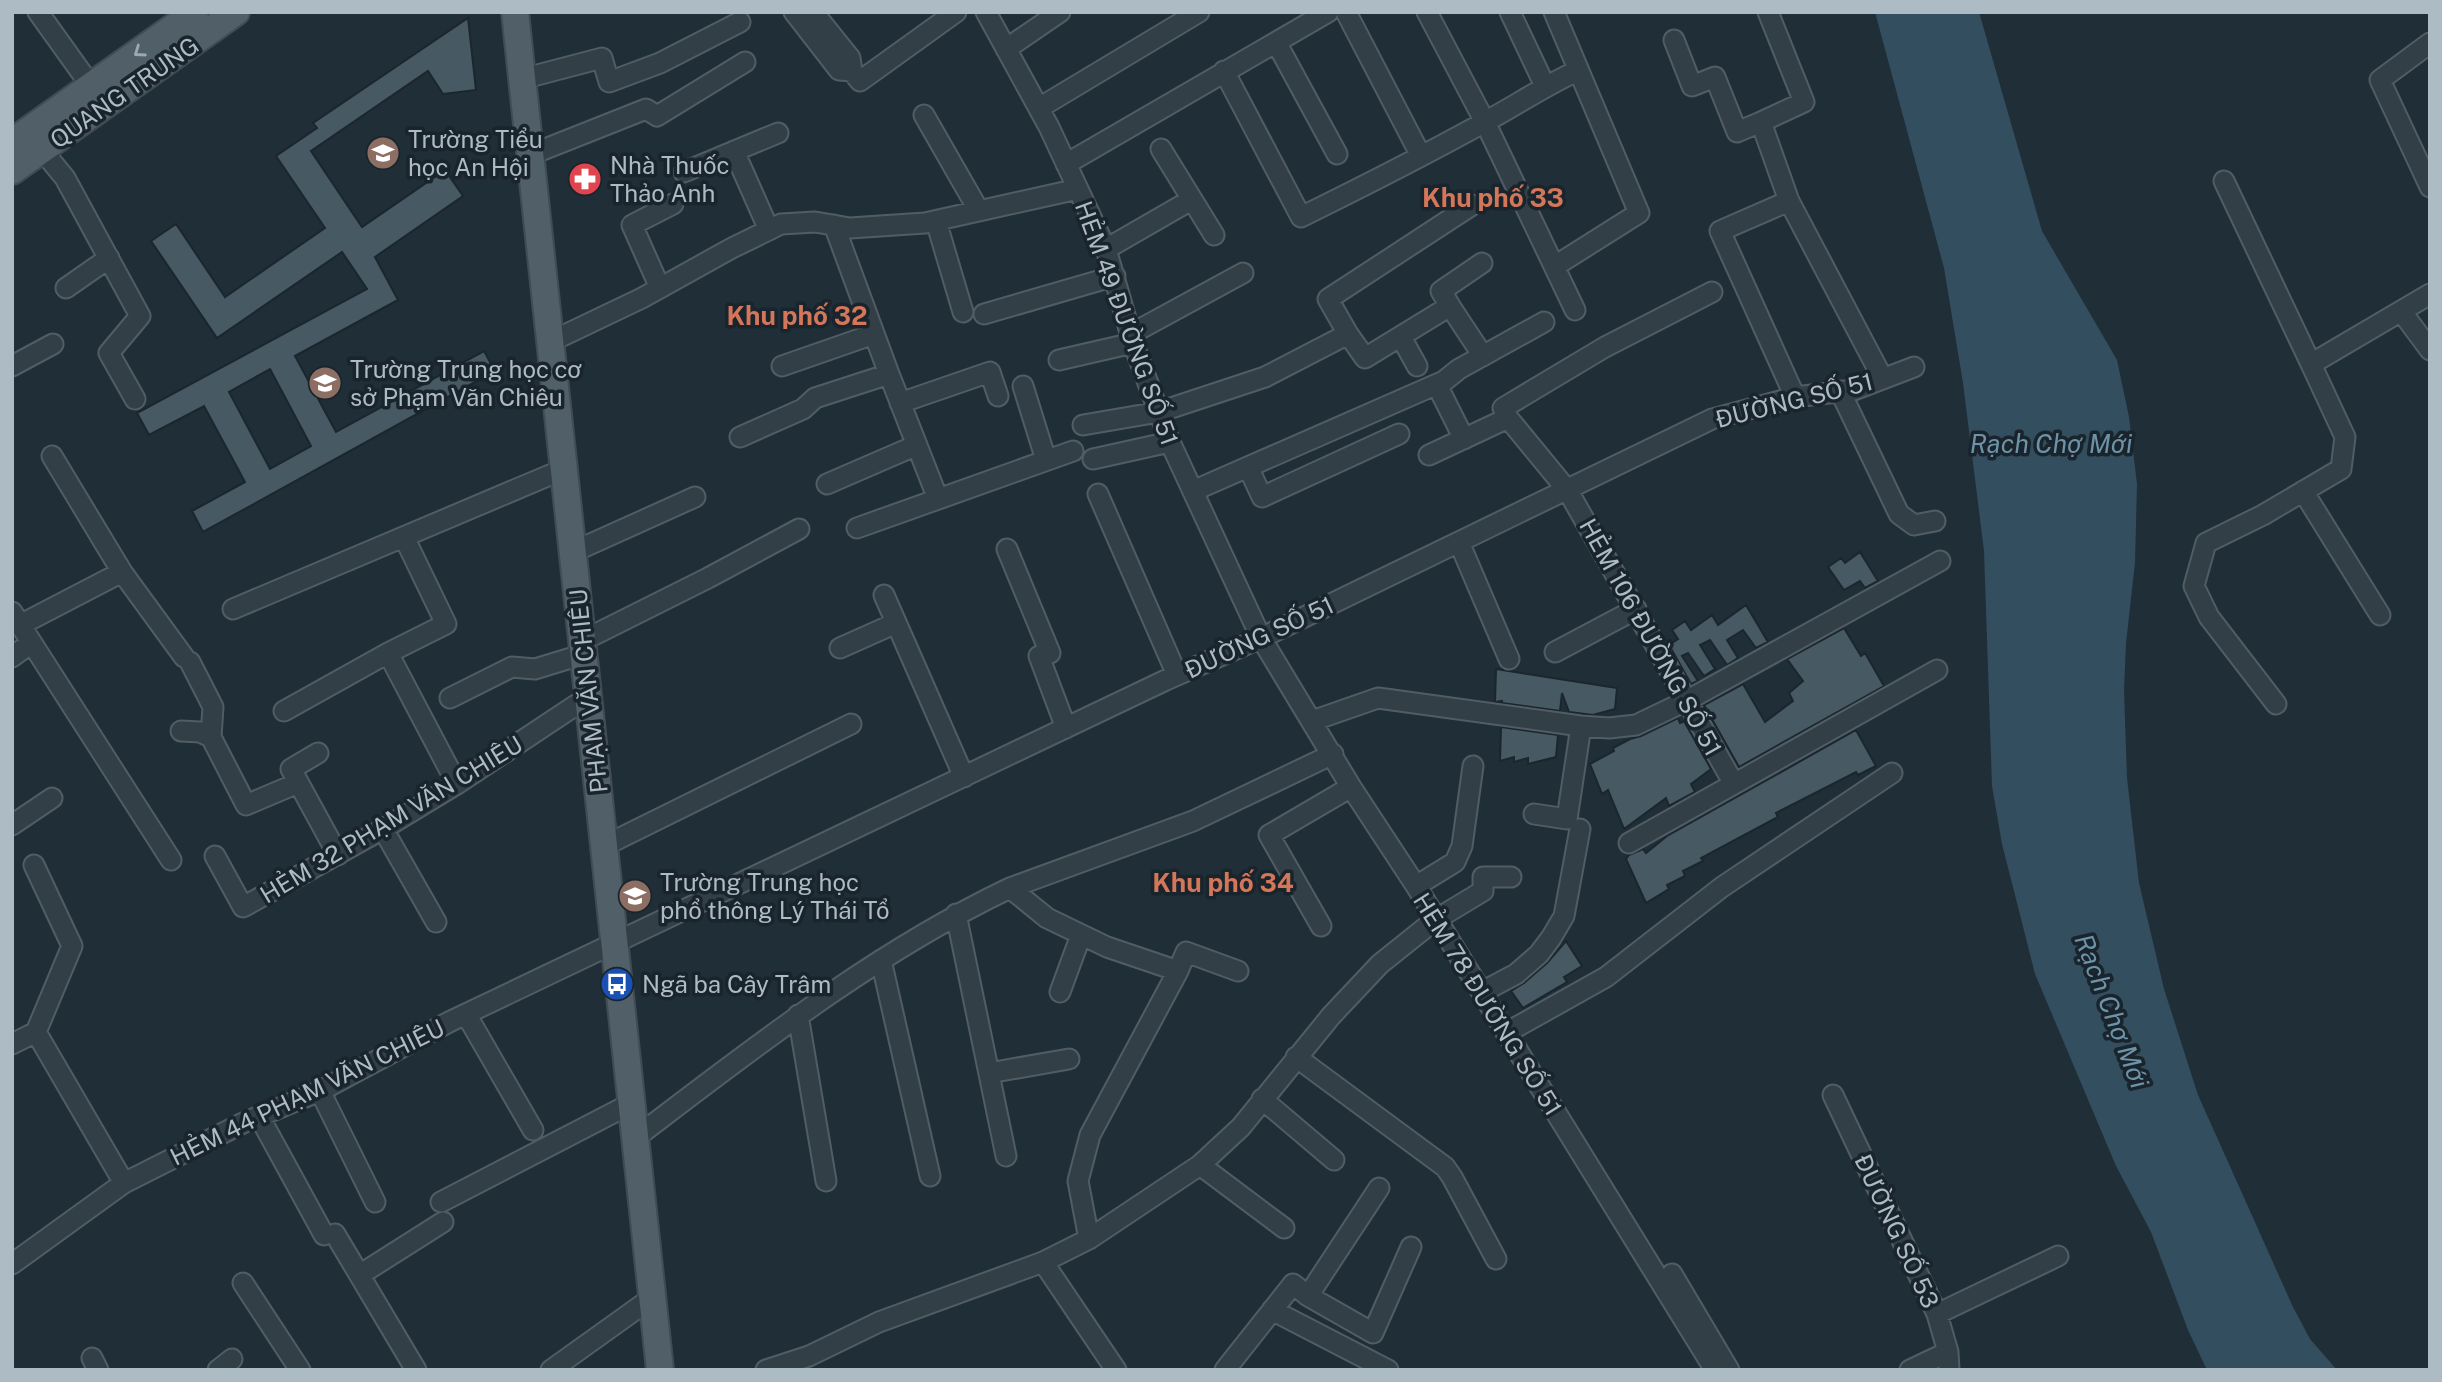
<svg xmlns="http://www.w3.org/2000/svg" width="2442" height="1382" viewBox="0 0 2442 1382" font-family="'Public Sans',sans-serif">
<rect width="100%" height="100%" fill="#202e37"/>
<path fill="#334e5f" d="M1875 12H1979L2042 231 2117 360 2129 417 2137 484 2135 563 2126 643 2124 690 2127 778 2139 883 2164 989 2198 1095 2293 1307 2310 1339 2337 1370H2207L2188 1330 2151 1232 2116 1166 2035 974 2002 844 1992 786 1984 551 1963 383 1944 268Z"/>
<path fill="#475963" stroke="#1b262e" stroke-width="2" fill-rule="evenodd" d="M468 18 476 90 443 94 428 71 311 151 362 227 445 170 463 196 375 257 398 300 295 356 336 432 484 351 495 371 203 532 192 511 245 482 204 406 149 435 137 413 367 289 342 252 217 338 151 241 176 224 225 297 325 228 276 156 317 128 313 123ZM270 369 311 446 270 469 229 392Z
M1860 552 1878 581 1865 588 1860 581 1844 590 1828 567 1841 558 1845 563Z
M1746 605 1768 642 1756 648 1743 630 1727 640 1738 658 1727 665 1710 640 1700 645 1715 669 1704 676 1688 653 1682 656 1698 681 1691 684 1669 645 1678 639 1672 630 1685 621 1691 630 1712 615 1718 625Z
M1844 628 1861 656 1865 653 1884 686 1739 767 1704 705 1743 684 1765 722 1793 701 1789 693 1803 681 1787 659Z
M1496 669 1617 688 1615 709 1593 715 1569 712 1562 693 1560 711 1502 703V701L1495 702Z
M1678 718 1680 723 1684 721 1711 769 1691 784 1695 792 1669 806 1666 798 1624 829 1608 790 1602 794 1590 764 1614 751 1613 748 1630 739 1641 736Z
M1501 727 1558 735 1556 757 1528 764V758L1514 762V757L1500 761Z
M1856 730 1876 766 1858 775 1856 772 1776 813 1778 817 1701 858 1703 861 1683 871 1685 876 1667 885 1669 889 1646 903 1626 859 1629 855 1643 849 1646 853 1667 836Z
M1566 941 1582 966 1564 977 1567 982 1523 1008 1511 991 1524 983 1547 963Z"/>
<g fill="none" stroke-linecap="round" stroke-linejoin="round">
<defs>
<path id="minor" d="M38 12 91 86
M794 12 839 70 852 71
M813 12 850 58 852 71 860 81 956 12
M986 12 1049 127 1106 249 1133 343 1170 442 1261 638 1351 787 1416 886 1715 1370
M1346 12 1421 156
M1427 12 1485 122 1575 310
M1510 12 1545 86
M1554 12 1639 213 1555 266
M1768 12 1804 102 1761 122 1789 201 1883 379
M1674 40 1692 86 1715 77 1737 132 1761 122
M1276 42 1337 154
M2430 43 2380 80 2430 187
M1006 49 1060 12
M1224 71 1301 217C1362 187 1423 156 1483 123 1515 106 1544 86 1577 71
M522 79 602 58 609 82 660 63 740 22
M1039 108 1199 12
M924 115 979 211
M1161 149 1214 235
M42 150 65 178 140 316 109 353 135 399
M734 151 769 230
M530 155 646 109 657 116 745 62
M1066 164 1328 12
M684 172 778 133
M2224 181 2311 364 2430 294
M1789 201 1720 231 1795 397
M936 221 963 312
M834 225 889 374 938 499
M1106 249 1191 200
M66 288 109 258
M660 288 632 225 673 204
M1712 292 1605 347 1503 408 1508 418 1568 491 1734 784
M1450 306 1483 356
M2401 311 2430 350
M984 314 1115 276
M1131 334 1243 273
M1348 334 1328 299 1472 205
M1401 337 1417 366
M550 342 642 298 732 248 781 224 815 222 850 228 925 223 1078 189
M1059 360 1133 343
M12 366 53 344
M782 366 874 334
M1437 385 1464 439
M1023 386 1046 460
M1840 391 1899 514 1914 525 1935 521
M900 403 990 372 998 396
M1083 425 1159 412 1265 377 1348 334 1365 358 1450 306 1441 291 1482 263
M740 437 803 409 815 398 889 374
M1429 455 1508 418
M52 456 122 572 184 657
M1093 459 1170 442
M1248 467 1262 497 1399 434
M827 484 917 445
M1193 491 1444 381 1459 369 1544 322
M2303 491 2380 615
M1098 494 1177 675
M857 528 1073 451
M1459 542 1509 659
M1007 549 1050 653 1039 656 1066 728
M573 552 695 497
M884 595 964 777
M233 609 564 469
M12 612 171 860
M20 625 122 572
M582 641 708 578 799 529
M840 648 896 623
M1555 652 1636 609
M388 653 446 624 404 537
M12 657 31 643
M190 662 213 707 211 737 246 805 298 783
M450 698 512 667 535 669 584 654
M2276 704 2209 617 2194 586 2206 543 2263 515 2341 469 2345 437 2311 364
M284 711 388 653 457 784
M1312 721 1378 698 1581 726 1609 728 1636 725 1688 700 1940 561
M181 731 200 732 211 737
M318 753 291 769 338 855
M1534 814 1567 819 1581 726
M12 825 52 798
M383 829 436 922
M1629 843 1937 670
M604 846 851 724
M215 856 243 907 383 829 457 784 588 697
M34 865 72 946 36 1032
M1416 886 1455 862 1462 846 1473 766
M1010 888 1193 821 1333 754
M956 914 1006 1156
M1321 926 1269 835 1351 787
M881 960 930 1176
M1060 992 1081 935
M1482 992 1516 974 1539 954 1551 938 1564 916 1580 829
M466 1014 533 1130
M798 1015 826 1181
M1506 1033 1606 977 1722 887 1892 773
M12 1044 36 1032 124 1183
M1296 1057 1445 1167 1452 1177 1496 1259
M989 1073 1069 1059
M320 1091 375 1202
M1833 1095 1937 1314 1948 1352 1949 1370
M1262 1099 1334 1160
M260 1118 324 1235
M635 1138C755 1047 874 953 1010 888L1047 918 1107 947 1178 971
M1200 1165 1284 1228
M441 1202 632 1103
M335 1234 416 1370
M1089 1239 1078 1181 1090 1135 1178 971 1186 952 1238 971
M1043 1262 1116 1370
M12 1264 124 1183 243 1123 320 1091 449 1022 1166 680 1261 638 1712 419 1795 397 1854 390 1914 367
M361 1274 443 1222
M1672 1274 1729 1370
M243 1283 300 1370
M1308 1296 1379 1188
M1272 1310 1388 1370
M1937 1314 2058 1256
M92 1358 98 1370
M218 1370 232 1359
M551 1370 653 1297
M766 1370 809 1356 879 1322 1043 1262 1089 1239 1200 1165 1241 1127 1331 1016 1380 964 1435 920 1483 891V877H1511
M1225 1370 1293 1284 1308 1296 1373 1333 1411 1247
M1910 1370 1948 1352"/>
<path id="major" d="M515 12 660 1370
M12 142 195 12
M12 171 236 12"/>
</defs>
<use href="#minor" stroke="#515d65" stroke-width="23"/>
<use href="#major" stroke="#404b54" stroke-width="30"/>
<use href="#minor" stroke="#333f47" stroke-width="19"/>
<use href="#major" stroke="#515f68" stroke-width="26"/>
</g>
<defs><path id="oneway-chevron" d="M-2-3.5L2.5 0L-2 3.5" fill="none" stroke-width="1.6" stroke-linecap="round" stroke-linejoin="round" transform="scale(1.75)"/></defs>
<use stroke="#9ba9b2" href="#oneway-chevron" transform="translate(139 52) rotate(145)"/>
<defs>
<symbol id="school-disc" viewBox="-11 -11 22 22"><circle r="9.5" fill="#8d6e63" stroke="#19242c"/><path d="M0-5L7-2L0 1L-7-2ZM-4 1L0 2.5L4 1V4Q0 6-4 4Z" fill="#fff"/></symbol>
<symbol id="pharmacy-disc" viewBox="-11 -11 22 22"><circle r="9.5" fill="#e0444e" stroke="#19242c"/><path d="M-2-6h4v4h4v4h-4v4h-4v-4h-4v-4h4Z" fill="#fff"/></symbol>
<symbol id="bus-disc" viewBox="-11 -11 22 22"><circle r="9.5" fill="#1a4fb4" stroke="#19242c"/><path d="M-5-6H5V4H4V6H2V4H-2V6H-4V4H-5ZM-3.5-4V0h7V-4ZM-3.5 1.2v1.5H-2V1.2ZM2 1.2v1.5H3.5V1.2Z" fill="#fff"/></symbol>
</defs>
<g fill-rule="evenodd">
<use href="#school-disc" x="364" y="134" width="38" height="38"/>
<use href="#pharmacy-disc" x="566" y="160" width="38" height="38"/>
<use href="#school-disc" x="306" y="364" width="38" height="38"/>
<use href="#school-disc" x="616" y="877" width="38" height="38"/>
<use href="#bus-disc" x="598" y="965" width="38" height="38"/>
</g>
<g text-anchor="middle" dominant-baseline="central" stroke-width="7" stroke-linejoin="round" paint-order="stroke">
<g font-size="24" fill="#adbbc4" stroke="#19242c">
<text transform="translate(124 92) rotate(-35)">QUANG TRUNG</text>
<text transform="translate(1127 323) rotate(70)">HẺM 49 ĐƯỜNG SỐ 51</text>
<text transform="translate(1794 400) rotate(-14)">ĐƯỜNG SỐ 51</text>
<text transform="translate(1259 637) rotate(-25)">ĐƯỜNG SỐ 51</text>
<text transform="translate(1651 637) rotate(61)">HẺM 106 ĐƯỜNG SỐ 51</text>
<text transform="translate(588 691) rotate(-96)">PHẠM VĂN CHIÊU</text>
<text transform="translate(391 819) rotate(-31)">HẺM 32 PHẠM VĂN CHIÊU</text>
<text transform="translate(1488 1004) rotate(58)">HẺM 78 ĐƯỜNG SỐ 51</text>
<text transform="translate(307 1092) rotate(-26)">HẺM 44 PHẠM VĂN CHIÊU</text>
<text transform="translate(1897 1231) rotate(65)">ĐƯỜNG SỐ 53</text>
</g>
<g font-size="24" fill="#adbbc4" stroke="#19242c" text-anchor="start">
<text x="408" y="139">Trường Tiểu<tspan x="408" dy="28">học An Hội</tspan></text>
<text x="610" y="165">Nhà Thuốc<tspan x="610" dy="28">Thảo Anh</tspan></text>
<text x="350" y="369">Trường Trung học cơ<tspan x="350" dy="28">sở Phạm Văn Chiêu</tspan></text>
<text x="660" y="882">Trường Trung học<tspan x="660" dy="28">phổ thông Lý Thái Tổ</tspan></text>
<text x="642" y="984">Ngã ba Cây Trâm</text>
</g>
<g font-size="26" font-weight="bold" fill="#d37659" stroke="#19242c">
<text x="1493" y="197">Khu phố 33</text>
<text x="797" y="315">Khu phố 32</text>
<text x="1223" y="882">Khu phố 34</text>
</g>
<g font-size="26" font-style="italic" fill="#6d93a9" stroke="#19242c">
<text x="2051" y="443">Rạch Chợ Mới</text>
<text transform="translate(2112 1011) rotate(69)">Rạch Chợ Mới</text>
</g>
</g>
<rect width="2442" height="1382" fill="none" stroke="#adbbc4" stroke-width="28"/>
</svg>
